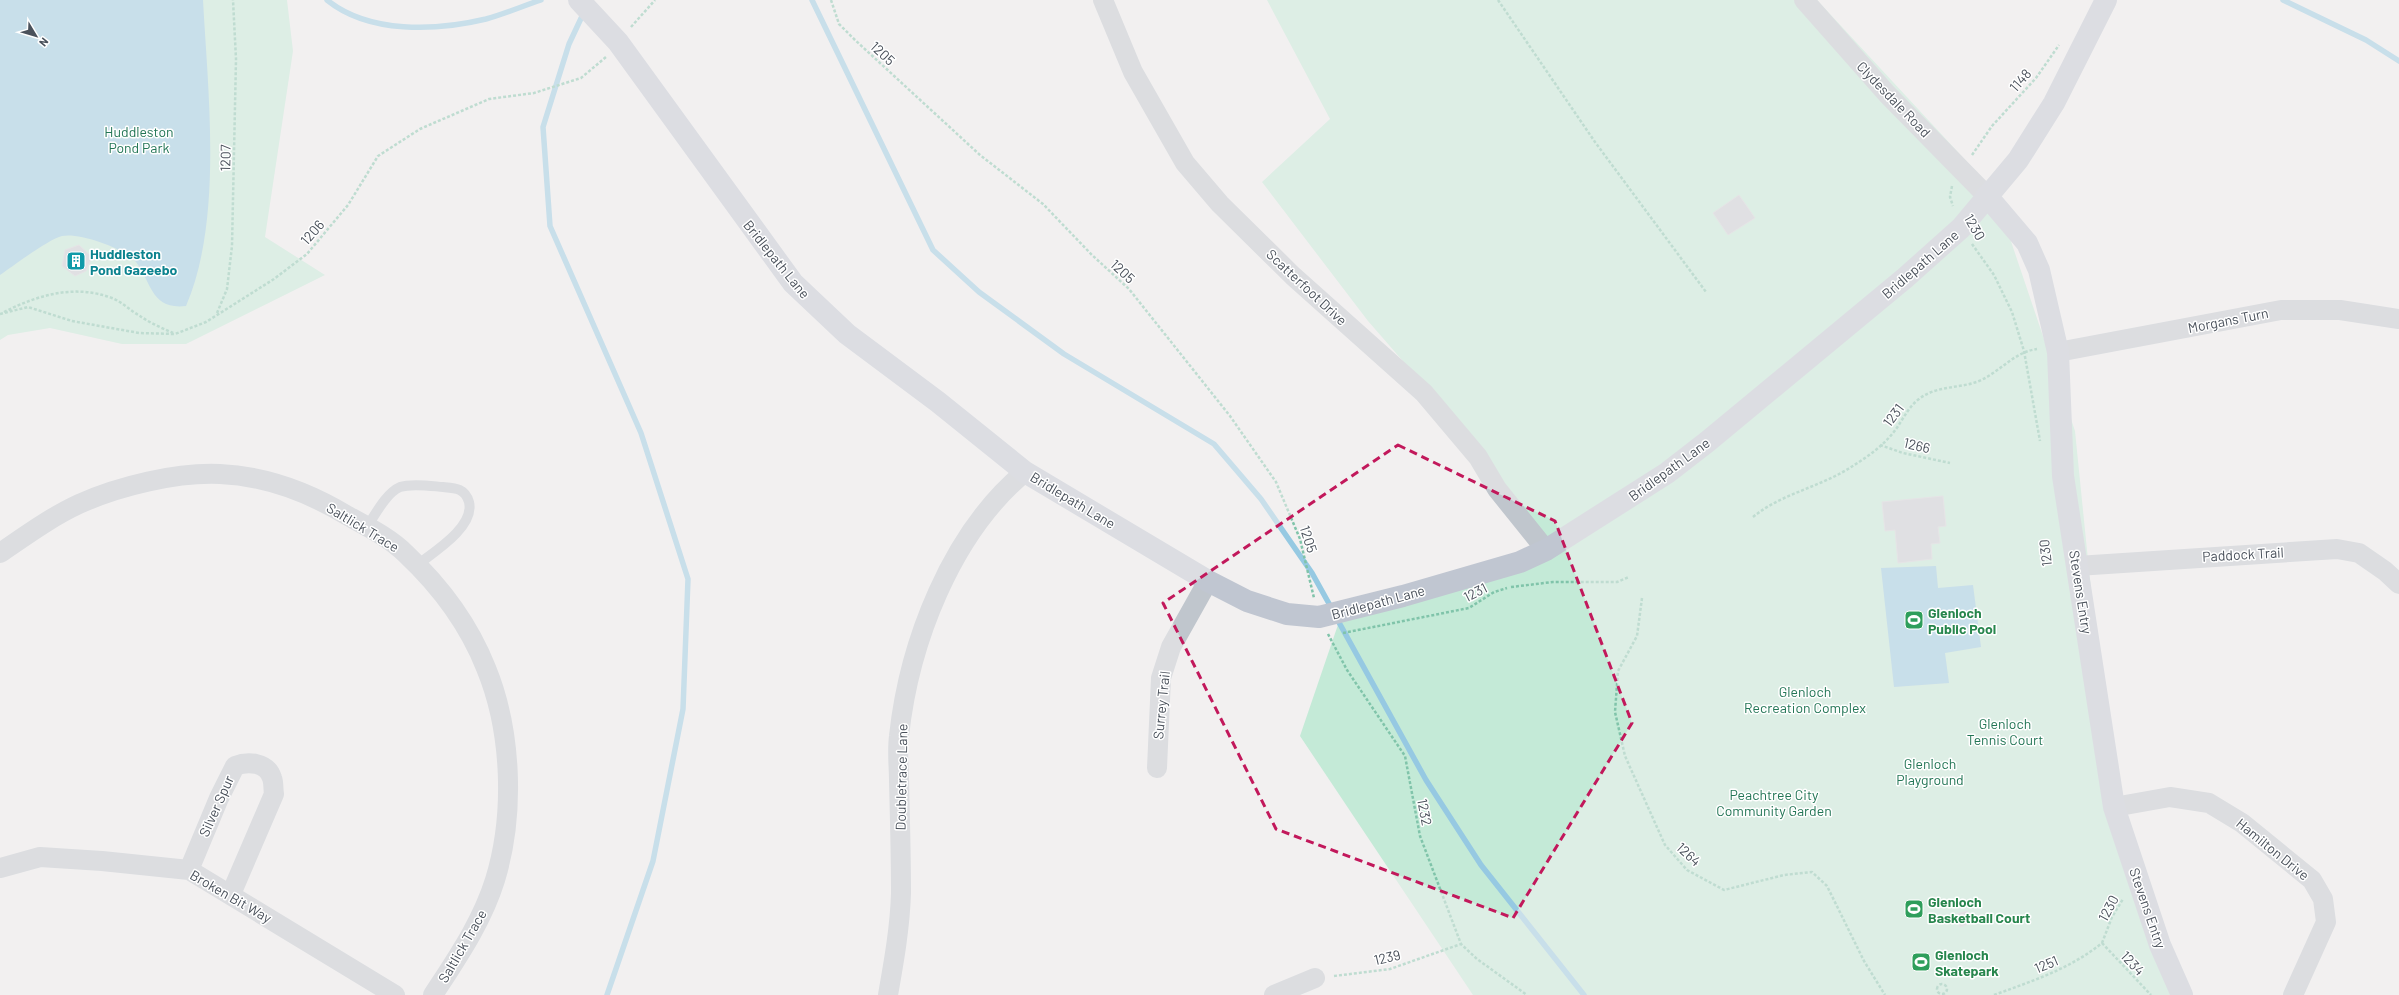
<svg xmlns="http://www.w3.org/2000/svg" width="2399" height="995" viewBox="0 0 2399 995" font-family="Barlow,sans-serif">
<rect width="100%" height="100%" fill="#f2f0f0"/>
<path fill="#c4ead7" d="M0 0H287L293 51 265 237 325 275 186 344H122L50 328 8 335 0 340Z
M1267 0H1817L1994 191 2075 431 2111 788 2188 995H1473L1300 736 1343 610 1551 546 1477 446 1368 321 1262 182 1330 119Z"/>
<path fill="#96c9e2" d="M0 0H203C208 93 223 220 186 306 151 310 152 283 136 262 126 249 79 232 62 236 49 239 13 266 0 275Z
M1936 566 1938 588 1973 585 1981 647 1945 653 1949 683 1894 687 1881 568Z"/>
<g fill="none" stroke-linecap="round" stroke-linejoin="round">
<path stroke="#96c9e2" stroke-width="5.5" d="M327 0C369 34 436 31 486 19 504 14 523 6 541 0
M812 0 933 250 979 292 1064 354 1214 444 1261 499 1312 573 1332 609
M2283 0 2366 40 2399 61
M584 12 569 44 543 127 550 226 641 433 688 579 683 709 653 861 607 995
M1336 617 1426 780 1481 865 1584 995"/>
</g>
<path fill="#cbccd2" stroke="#d5d6da" d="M1739 195 1755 218 1728 235 1713 213Z
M79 245 92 257 86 271 75 276 62 266 65 250Z
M1943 496 1946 526 1938 527 1940 543 1931 544 1932 559 1898 563 1895 530 1885 531 1882 502Z
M1967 911 1971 923 1960 927 1957 914Z"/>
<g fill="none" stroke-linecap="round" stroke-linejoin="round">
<path stroke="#80c4aa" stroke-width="2.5" stroke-dasharray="3 2" stroke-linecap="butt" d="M831 0 839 24 855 40 980 155 1043 204 1092 255 1129 289 1230 416 1276 482 1300 539 1314 598
M1498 0 1595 142 1706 292
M631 27 655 0
M1972 155 1992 126 2036 78 2059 45
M1952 186 1950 197 1953 206
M1972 244 1994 275 2012 312 2024 351 2040 441
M4 312C38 295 74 284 112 298 122 302 131 311 140 316 150 323 162 328 173 333
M217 313 227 289 232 246 236 59 233 0
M0 314 28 307 72 321 139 333 175 334 206 322 274 279 307 254 348 205 378 156 420 129 489 99 534 93 581 78 606 57
M1880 445 1903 453 1950 463
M1753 517C1781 494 1817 488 1848 469 1864 459 1881 448 1893 433 1902 422 1907 408 1919 399 1937 385 1959 389 1979 381 2000 372 2014 352 2037 349
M1511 587 1553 582H1617L1629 577
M1642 598 1637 636 1618 671 1615 712 1625 756 1665 845 1687 870 1724 890 1784 875 1812 872 1827 886 1864 961 1885 995
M1343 633 1469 608 1494 592 1507 588
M1328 634 1347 670 1405 756 1420 836 1461 944 1477 959 1527 995
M2102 943 2112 917 2123 899
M2102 943 2151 995
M1334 976 1390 969 1461 944
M1937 989a5 5 0 1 1 10 0a5 5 0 1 1-10 0Z
M1994 995C2032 981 2070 969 2102 943"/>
<path stroke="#c0c6cd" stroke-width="10" d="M367 527C375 515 386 493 400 487 412 483 431 486 443 487 455 488 465 488 469 502 475 527 434 552 417 565"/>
<path stroke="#c0c6cd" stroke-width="20" d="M1103 0 1133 72 1185 163 1220 204 1293 276 1424 393 1478 457 1497 489 1546 550
M1804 0 1887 94 1987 196
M2058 352 2281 310H2340L2399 319
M0 553C25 536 51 517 79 504 119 486 177 472 220 474 265 476 310 493 348 516 368 527 390 538 406 554 440 586 469 625 486 668 512 731 515 815 495 880 482 922 457 958 433 995
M2077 566 2337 549 2359 553 2385 571 2399 584
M1157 768 1161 678 1171 647 1208 581
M2114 807 2170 797 2209 803 2242 823 2312 880 2323 899 2326 922 2293 995
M0 868 40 857 102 861 189 870 395 995
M189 870 219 798 235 766C248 761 267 762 272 778 274 783 273 789 274 794L231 894
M888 995C894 961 900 927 901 893 901 856 900 819 899 781 899 767 897 751 899 736 909 643 951 533 1025 472
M1274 995 1315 978"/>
<path stroke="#c0c6d1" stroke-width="22" d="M579 0 618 42 793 283 847 334 938 402 1025 472 1208 581 1247 601 1287 614 1319 617 1403 596 1520 562 1546 550 1667 473 1707 442 1905 278 1961 228 2018 160 2054 103 2106 0
M1987 196 2027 243 2039 270 2045 296 2058 352 2063 476 2114 807 2160 945 2182 995"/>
</g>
<path d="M0 0H2399V995H0ZM1398 445 1555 521 1632 723 1513 918 1276 829 1163 603Z" fill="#f2f0f0" fill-opacity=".55" fill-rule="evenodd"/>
<path fill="none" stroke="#c2185b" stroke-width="3" stroke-dasharray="8 5" stroke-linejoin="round" d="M1398 445 1555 521 1632 723 1513 918 1276 829 1163 603Z"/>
<defs>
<symbol id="building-square" viewBox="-11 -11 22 22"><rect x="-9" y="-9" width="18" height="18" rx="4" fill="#0f9aa8" stroke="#fff"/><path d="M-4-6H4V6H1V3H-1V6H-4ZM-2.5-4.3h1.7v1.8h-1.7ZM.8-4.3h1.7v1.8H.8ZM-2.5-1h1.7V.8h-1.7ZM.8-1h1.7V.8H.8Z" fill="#fff"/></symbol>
<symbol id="stadium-square" viewBox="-11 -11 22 22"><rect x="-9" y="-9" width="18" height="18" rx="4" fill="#2e9e5b" stroke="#fff"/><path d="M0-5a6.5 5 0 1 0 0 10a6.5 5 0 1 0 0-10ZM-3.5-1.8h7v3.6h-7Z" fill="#fff"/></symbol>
</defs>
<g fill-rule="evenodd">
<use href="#building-square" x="65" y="250" width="22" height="22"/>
<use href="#stadium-square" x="1903" y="609" width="22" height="22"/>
<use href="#stadium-square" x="1903" y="898" width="22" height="22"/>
<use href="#stadium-square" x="1910" y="951" width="22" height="22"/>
</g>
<g text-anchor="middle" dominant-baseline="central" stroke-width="3" stroke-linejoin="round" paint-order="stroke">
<g font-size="14" fill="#4a515b" stroke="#fff">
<text transform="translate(883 53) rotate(43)">1205</text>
<text transform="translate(2020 80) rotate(-49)">1148</text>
<text transform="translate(1894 99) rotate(46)">Clydesdale Road</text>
<text transform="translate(225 158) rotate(-89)">1207</text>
<text transform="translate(1975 227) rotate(60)">1230</text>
<text transform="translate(312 232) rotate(-49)">1206</text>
<text transform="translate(777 259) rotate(51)">Bridlepath Lane</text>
<text transform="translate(1920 264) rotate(-41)">Bridlepath Lane</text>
<text transform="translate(1123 271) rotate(43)">1205</text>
<text transform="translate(1307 287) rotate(43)">Scatterfoot Drive</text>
<text transform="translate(2228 320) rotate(-11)">Morgans Turn</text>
<text transform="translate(1893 415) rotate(-53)">1231</text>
<text transform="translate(1917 445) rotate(13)">1266</text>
<text transform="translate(1669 469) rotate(-36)">Bridlepath Lane</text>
<text transform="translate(1073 500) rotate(31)">Bridlepath Lane</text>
<text transform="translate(363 527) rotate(31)">Saltlick Trace</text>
<text transform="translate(1309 539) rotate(72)">1205</text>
<text transform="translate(2045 553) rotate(-96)">1230</text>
<text transform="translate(2243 554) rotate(-3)">Paddock Trail</text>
<text transform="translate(1475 592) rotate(-27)">1231</text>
<text transform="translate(2081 592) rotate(81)">Stevens Entry</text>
<text transform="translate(1378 602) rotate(-15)">Bridlepath Lane</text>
<text transform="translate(1161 705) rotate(-84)">Surrey Trail</text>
<text transform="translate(901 777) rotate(-89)">Doubletrace Lane</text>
<text transform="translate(216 806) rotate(-66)">Silver Spur</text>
<text transform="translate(1425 812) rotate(79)">1232</text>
<text transform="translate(2273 849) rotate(39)">Hamilton Drive</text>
<text transform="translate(1689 854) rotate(43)">1264</text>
<text transform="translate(231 896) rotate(30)">Broken Bit Way</text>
<text transform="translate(2108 908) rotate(-62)">1230</text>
<text transform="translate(2148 908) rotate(71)">Stevens Entry</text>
<text transform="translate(462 946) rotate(-60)">Saltlick Trace</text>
<text transform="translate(1387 957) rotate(-13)">1239</text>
<text transform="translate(2133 963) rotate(47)">1234</text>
<text transform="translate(2046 964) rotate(-23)">1251</text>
</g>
<g font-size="14" fill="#227555" stroke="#fff">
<text x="139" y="131">Huddleston<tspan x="139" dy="16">Pond Park</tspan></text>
<text x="1805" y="691">Glenloch<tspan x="1805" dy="16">Recreation Complex</tspan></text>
<text x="2005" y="723">Glenloch<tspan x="2005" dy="16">Tennis Court</tspan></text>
<text x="1930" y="763">Glenloch<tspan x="1930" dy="16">Playground</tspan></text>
<text x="1774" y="794">Peachtree City<tspan x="1774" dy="16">Community Garden</tspan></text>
</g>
<g font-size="14" font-weight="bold" fill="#0d838f" stroke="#fff" text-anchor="start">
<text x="90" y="253">Huddleston<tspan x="90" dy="16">Pond Gazeebo</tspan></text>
</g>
<g font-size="14" font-weight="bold" fill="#27864d" stroke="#fff" text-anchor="start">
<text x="1928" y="612">Glenloch<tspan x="1928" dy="16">Public Pool</tspan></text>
<text x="1928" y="901">Glenloch<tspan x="1928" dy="16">Basketball Court</tspan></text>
<text x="1935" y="954">Glenloch<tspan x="1935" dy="16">Skatepark</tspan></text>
</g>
</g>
<g transform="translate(36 36) rotate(128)" stroke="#ffffff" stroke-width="3" paint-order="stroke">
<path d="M0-3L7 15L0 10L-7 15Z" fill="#4a515b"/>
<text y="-6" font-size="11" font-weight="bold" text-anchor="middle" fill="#4a515b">N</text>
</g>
</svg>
